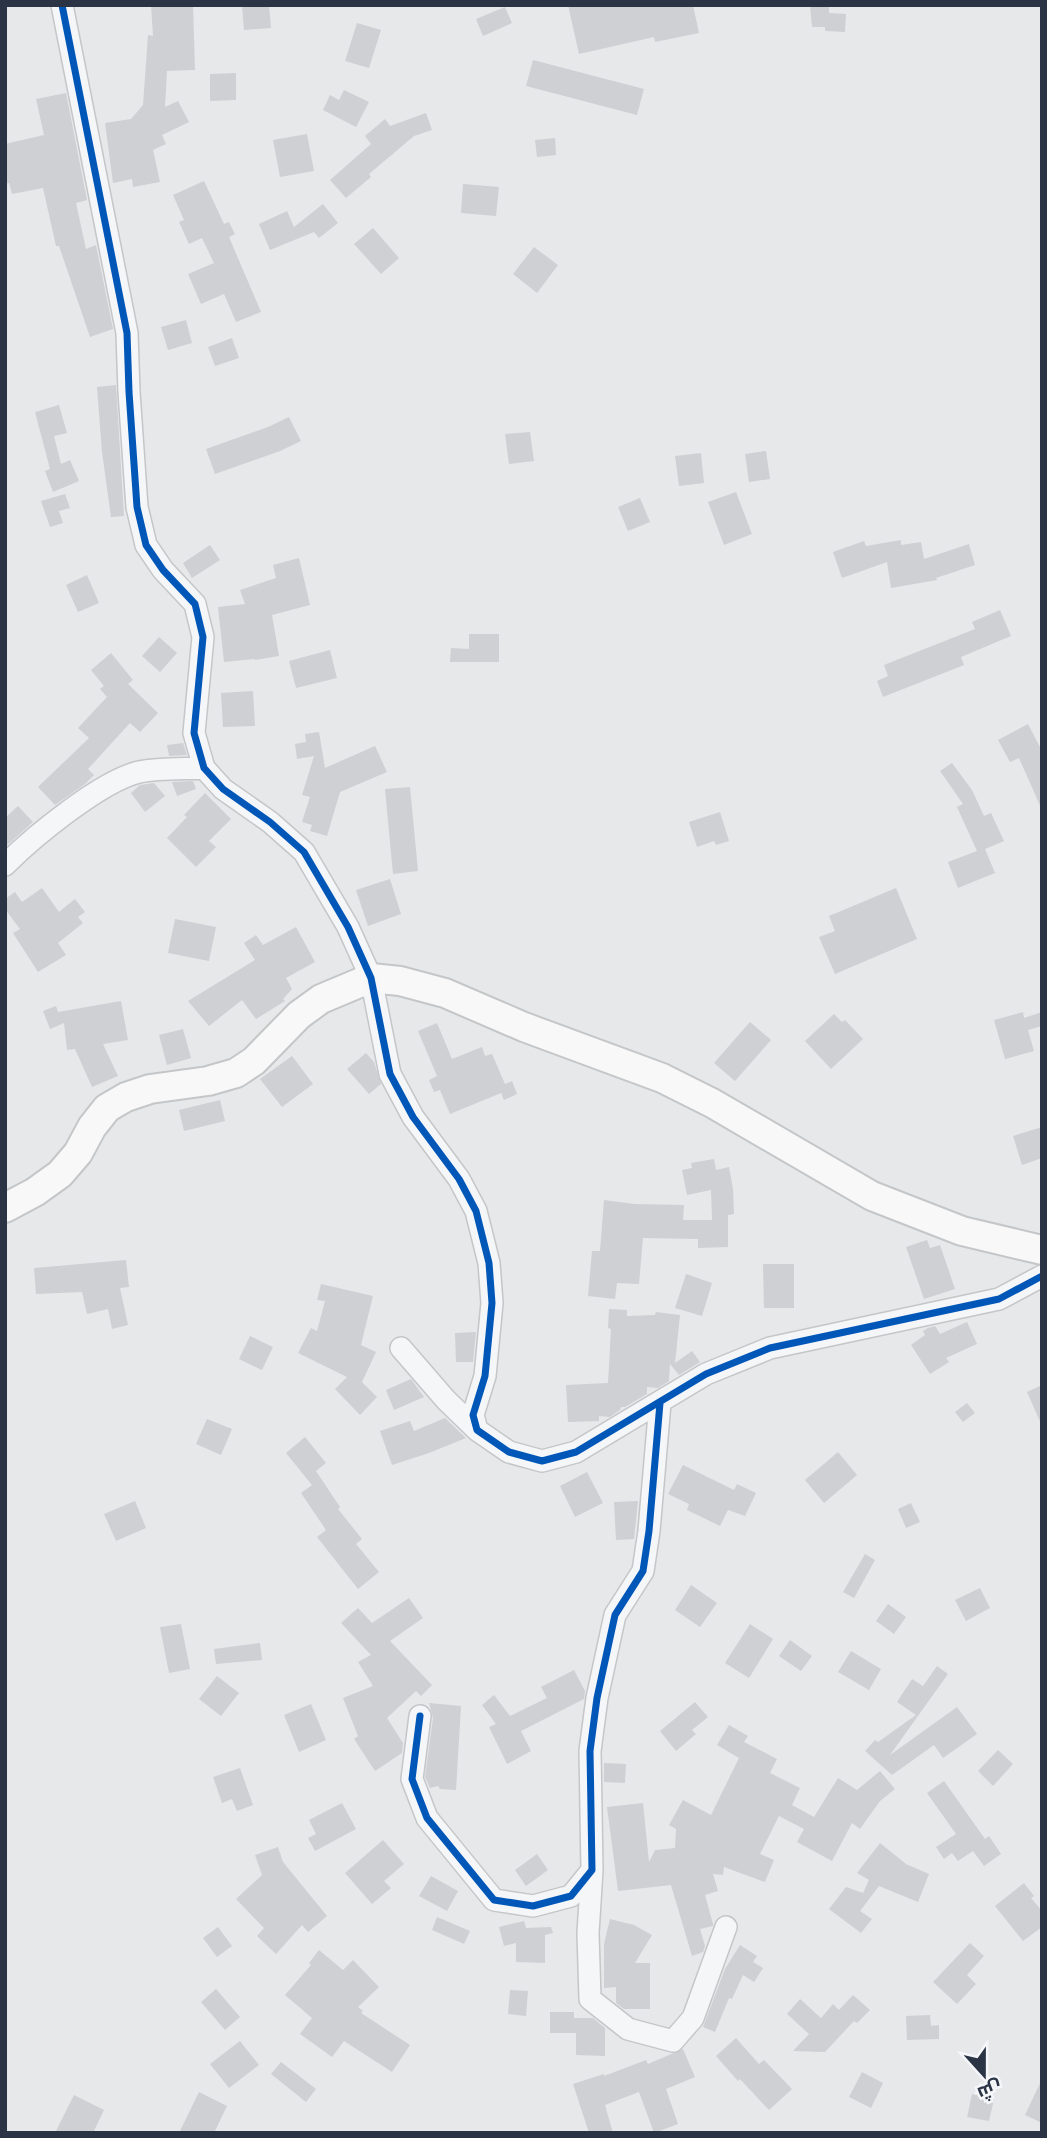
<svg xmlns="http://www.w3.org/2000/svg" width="1047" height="2138" viewBox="0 0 1047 2138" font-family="'Sofia Sans Condensed',Cairo,sans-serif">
<rect width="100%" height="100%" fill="#e6e8ea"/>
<path fill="#ced0d3" d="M151 5H193L195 70 167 71 165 107 178 101 189 122 162 135 166 144 153 150 160 182 133 187 132 179 113 183 105 123 131 119 143 105 148 35 153 36Z
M242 5H269L271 28 244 30Z
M568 5H693L699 33 655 42 654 37 579 54Z
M810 5H829V13L846 14 845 32 825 31V27H812Z
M505 7 512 23 483 36 476 19Z
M357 23 381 30 369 68 345 61Z
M533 60 644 89 637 115 526 86Z
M236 73V100L210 101V74Z
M344 90 369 102 356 127 323 110 330 95 339 100Z
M66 93 87 200 76 203 86 249 96 245 113 329 90 337 59 246H56L43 188 12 194 9 183 5 184V144L44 135 36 99Z
M426 113 432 130 414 136 369 174 371 177 346 198 330 180 371 144 365 136 385 119 390 126Z
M307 134 314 171 280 177 273 140Z
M555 138 556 155 537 157 535 140Z
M204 181 224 224 229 222 235 234 229 237 261 312 236 322 224 294 201 304 188 274 214 263 202 238 189 244 179 222 184 220 173 195Z
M463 184 499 187 496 216 461 213Z
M323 204 338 223 319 238 314 232 270 250 259 224 287 211 294 227Z
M373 228 399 258 381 274 354 244Z
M534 247 558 265 537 293 513 274Z
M186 320 192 343 168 350 161 327Z
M232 338 239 358 215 366 208 347Z
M116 385 124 516 111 517 102 452 97 387Z
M59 405 67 433 54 436 61 464 70 460 79 481 53 492 45 471 50 469 35 412Z
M289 417 301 441 280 451 215 474 206 449 268 427Z
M530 432 534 461 509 464 505 434Z
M766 451 770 479 749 482 745 454Z
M701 453 704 483 679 486 675 456Z
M736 492 752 534 724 545 708 502Z
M65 494 70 508 59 511 63 523 50 527 41 501Z
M640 498 650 522 628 531 618 507Z
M901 540V545L921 542 924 559 969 544 975 565 936 578 937 580 891 588 887 562 842 578 833 552 864 541 866 546Z
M210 545 220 560 192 578 183 563Z
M299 558 310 605 272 615 279 656 255 660 254 659 224 662 218 607 245 604 240 590 276 578 273 565Z
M87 575 99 603 78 612 66 585Z
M1000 610 1011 636 961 657 964 665 883 697 877 681 888 676 884 665 975 629 972 622Z
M469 634H499V662H450L451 648 469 649Z
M159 637 177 653 160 672 142 656Z
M330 650 337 678 296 688 289 661Z
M111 653 133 680 128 684 158 713 140 732 130 723 88 769 94 775 85 784 55 805 38 787 89 738 78 728 107 697 100 689 104 686 91 670Z
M253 691 255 726 223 727 221 693Z
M1028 724 1042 751V810L1019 758 1010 762 998 740Z
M319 732 325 768 375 746 387 772 340 792 327 836 310 831 312 825 302 822 310 797 302 795 314 756 297 759 295 744 306 742 305 734Z
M183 743 187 755 169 756 167 745Z
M952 763 972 790 984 816 991 813 1004 841 985 849 995 873 958 888 948 862 977 851 957 807 963 804 940 771Z
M193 781 196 789 177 796 172 782Z
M154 783 165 796 145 812 131 793 140 785Z
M410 787 418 871 393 874 385 789Z
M205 793 231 819 209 841 216 847 196 867 167 838 187 817 184 815Z
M18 806 33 822 5 847V818Z
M720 812 729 841 716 845 714 841 697 847 689 822Z
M390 879 401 914 368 926 356 890Z
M42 888 59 912 75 899 85 912 78 917 83 923 58 943 66 955 38 972 13 933 20 929 5 909V899L15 892 22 902Z
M896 888 917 939 835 974 819 937 835 931 829 916Z
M175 919 216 927 209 961 168 953Z
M296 927 315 962 286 978 292 989 283 999 285 1001 256 1019 242 1000 209 1026 188 1001 255 960 244 943 256 935 263 945Z
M121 1001 128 1040 103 1044 118 1076 92 1087 75 1049 67 1050 64 1023 50 1029 43 1011 56 1006 58 1012Z
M1023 1012 1024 1018 1042 1012V1026L1028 1030 1034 1051 1005 1059 994 1020Z
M834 1014 842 1022 845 1020 863 1039 831 1069 805 1041Z
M750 1022 771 1040 735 1081 714 1063Z
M437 1023 452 1059 482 1047 485 1056 492 1054 505 1084 512 1081 517 1094 504 1100 501 1093 450 1114 440 1090 434 1092 429 1080 437 1076 418 1031Z
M183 1029 191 1058 167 1065 159 1035Z
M366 1053 374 1062 381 1084 369 1094 347 1069Z
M292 1056 313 1084 282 1107 260 1079Z
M220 1100 225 1121 184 1131 179 1110Z
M1042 1127V1158L1022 1165 1013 1136Z
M714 1159 716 1170 729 1167 733 1189 734 1214 728 1215V1247L698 1248V1239L643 1238 639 1284 617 1283 615 1299 588 1296 592 1251H600L604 1200 634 1204 684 1205 683 1220H712L711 1190 687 1195 682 1170 692 1168 691 1163Z
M927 1240 930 1248 940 1245 955 1289 924 1299 906 1247Z
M126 1260 129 1287 120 1288 128 1325 112 1329 108 1309 87 1314 82 1292 36 1294 34 1268Z
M763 1264H794V1308H764Z
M686 1274 712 1283 702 1316 675 1308Z
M321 1284 373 1296 361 1345 376 1352 362 1382 377 1397 360 1415 335 1389 347 1377 298 1353 311 1328 317 1331 325 1301 317 1300Z
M609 1309 627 1310V1316L655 1315 656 1312 680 1315 675 1363 692 1351 700 1362 679 1375 670 1364 669 1381 658 1388 647 1387V1394L625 1407H621L620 1410 610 1417 599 1416V1421L568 1422 566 1385 608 1383 611 1329 608 1328Z
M967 1322 977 1344 946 1358 949 1362 930 1374 911 1345 925 1335 923 1331 928 1328 935 1326 940 1334Z
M476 1332 473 1362H456L455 1333Z
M250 1336 273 1347 262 1370 239 1359Z
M411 1379 424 1397 394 1410 386 1390Z
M1042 1385V1426L1027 1392Z
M967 1403 975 1413 963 1422 955 1412Z
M445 1418 466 1438 429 1453 392 1465 380 1431 410 1421 414 1431Z
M207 1419 232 1429 221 1455 196 1444Z
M305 1437 326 1463 316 1471 340 1507 338 1509 362 1539 356 1544 379 1572 358 1589 317 1537 326 1530 301 1493 312 1485 286 1453Z
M838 1452 857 1475 824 1503 805 1480Z
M683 1465 734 1490 737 1484 756 1493 745 1516 728 1510 720 1526 687 1510 689 1504 668 1494Z
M587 1472 603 1503 575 1517 560 1486Z
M135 1501 146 1528 116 1541 104 1514Z
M638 1501 634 1539 616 1540 614 1502Z
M911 1503 920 1522 906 1528 898 1509Z
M865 1554 875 1560 854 1598 843 1592Z
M691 1585 717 1603 700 1627 675 1610Z
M980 1588 990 1608 966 1621 955 1600Z
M409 1598 423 1618 390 1641 432 1685 421 1696 416 1691 387 1718 403 1743 402 1753 375 1771 354 1739 358 1736 343 1698 373 1686 358 1662 371 1655 341 1623 358 1608 372 1623Z
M888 1604 906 1617 894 1634 876 1621Z
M181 1624 190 1669 169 1673 160 1627Z
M750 1624 773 1639 749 1678 725 1663Z
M790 1640 812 1656 801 1671 779 1656Z
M260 1643 262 1660 216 1664 214 1649Z
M851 1651 881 1669 869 1690 838 1672Z
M937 1666 948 1674 890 1755 957 1707 977 1734 943 1758 934 1745 892 1775 865 1751 875 1740 878 1742 916 1715 897 1702 912 1679 923 1686Z
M574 1670 585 1691 584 1699 521 1731 531 1751 507 1764 489 1727 496 1724 482 1705 494 1695 510 1716 547 1698 541 1687Z
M217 1676 239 1693 221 1716 199 1699Z
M695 1702 708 1717 692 1730 696 1734 676 1751 660 1731Z
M429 1703 461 1706 456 1790 440 1789 438 1786 430 1788 425 1777 433 1718Z
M311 1704 326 1740 299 1752 284 1715Z
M729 1725 748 1736 744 1742 777 1759 770 1773 800 1788 792 1805 814 1817 838 1778 857 1790 880 1771 895 1789 880 1801 860 1829 852 1823 832 1861 797 1842 804 1829 779 1816 760 1854 774 1860 765 1882 724 1867 723 1875 713 1874 718 1891 705 1895 713 1924V1926L700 1929 705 1946 703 1952 692 1956 671 1885 618 1891 607 1807 643 1803 649 1862 655 1850 675 1848 676 1829 669 1825 683 1800 711 1815 739 1758 717 1745Z
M998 1750 1013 1764 993 1786 978 1771Z
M604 1763 626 1764 625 1783 604 1782Z
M240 1768 253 1805 237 1811 232 1799 222 1803 213 1777Z
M944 1781 985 1839 989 1836 1001 1854 984 1866 973 1851 958 1861 952 1853 944 1859 936 1847 956 1834 927 1793Z
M342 1803 356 1829 315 1851 308 1838 316 1834 309 1820Z
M383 1840 404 1864 384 1881 391 1888 372 1904 345 1873Z
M880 1843 906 1864 929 1874 918 1902 879 1886 860 1911 872 1919 861 1933 829 1909 846 1887 863 1893 869 1880 857 1873Z
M278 1847 283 1862 327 1916 308 1932 302 1925 276 1954 257 1936 264 1928 236 1899 262 1875 255 1855Z
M537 1854 548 1870 526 1886 515 1870Z
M431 1876 458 1891 447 1911 419 1896Z
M1024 1883 1034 1896 1031 1898 1042 1911V1927L1023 1941 995 1906Z
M437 1917 470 1931 464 1944 432 1930Z
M610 1919 634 1925 652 1935 635 1963H650V2009H624L616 2003V1987L604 1988V1944Z
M524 1921 526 1928 551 1927 553 1933 545 1935V1963L516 1962V1943L504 1946 499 1927Z
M218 1927 232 1946 217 1957 203 1938Z
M970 1943 984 1956 967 1975 976 1984 957 2004 933 1982Z
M740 1945 757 1956 753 1962 763 1968 754 1982 743 1975 732 1999 729 1998 715 2032 703 2027 725 1969Z
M319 1950 343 1970 353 1960 379 1987 358 2007 363 2011 361 2013 410 2045 392 2072 344 2041 332 2057 300 2034 312 2018 285 1995 311 1965 309 1963Z
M216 1989 240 2017 225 2030 201 2002Z
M510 1990 528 1991 526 2016 508 2014Z
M853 1995 870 2010 857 2023 854 2021 825 2052 793 2051 809 2034 787 2014 800 1999 821 2018 833 2004 839 2010Z
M550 2012H574V2018H593L605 2028V2056L576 2055V2033H550Z
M930 2015 931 2026 939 2025V2039L907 2040 906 2016Z
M736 2038 759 2064 764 2060 792 2089 769 2110 740 2079 738 2081 716 2056Z
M240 2041 259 2065 229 2088 210 2064Z
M683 2049 695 2077 666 2089 678 2124 654 2133 639 2092 605 2105 613 2133H589L573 2084 604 2074V2076L646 2060 648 2064Z
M281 2062 316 2089 306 2102 271 2074Z
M862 2072 883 2083 871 2108 849 2097Z
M1042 2079V2123L1025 2115Z
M199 2092 227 2106 214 2133H179Z
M972 2094 994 2099 989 2121 967 2117Z
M74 2095 104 2110 93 2133H55Z"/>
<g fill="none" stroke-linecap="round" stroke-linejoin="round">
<defs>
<path id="minor" d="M62 5 127 333 129 392 137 507 146 545 163 570 195 604 203 637 194 733 204 768 223 789 270 822 304 852 348 927 371 978 390 1074 413 1117 459 1179 476 1211 489 1263 492 1303 485 1376 473 1415 477 1430 509 1452 542 1461 576 1452 706 1374 770 1348 999 1299 1042 1276
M5 865C33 837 101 781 139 772 159 768 183 769 204 768
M401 1348 446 1400 477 1430
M420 1716 412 1779 427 1818 494 1900 533 1906 571 1896 592 1870 590 1751 597 1698 615 1615 643 1571 649 1531 660 1403
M592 1870 588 1933 590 1999 628 2029 673 2041 693 2018 726 1927"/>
<path id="secondary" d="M5 1208 35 1192 60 1174 78 1153 92 1127 107 1108 126 1097 150 1089 208 1081 236 1073 254 1061 299 1015 321 999 371 978 400 981 445 993 524 1027 662 1078 712 1103 872 1196 962 1231 1042 1250"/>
</defs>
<use href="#minor" stroke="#c4c6c8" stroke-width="24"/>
<use href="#secondary" stroke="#c4c6c8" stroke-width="32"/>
<use href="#minor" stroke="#f5f6f7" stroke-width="21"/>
<use href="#secondary" stroke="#f8f8f8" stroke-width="28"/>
<defs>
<path id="cycleway" d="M62 5 127 333 129 392 137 507 146 545 163 570 195 604 203 637 194 733 204 768 223 789 270 822 304 852 348 927 371 978 390 1074 413 1117 459 1179 476 1211 489 1263 492 1303 485 1376 473 1415 477 1430 509 1452 542 1461 576 1452 706 1374 770 1348 999 1299 1042 1276
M420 1716 412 1779 427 1818 494 1900 533 1906 571 1896 592 1870 590 1751 597 1698 615 1615 643 1571 649 1531 660 1403"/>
</defs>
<use href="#cycleway" stroke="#f4f6f9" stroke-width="11"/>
<use href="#cycleway" stroke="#0057b8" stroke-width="7"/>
</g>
<rect width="1047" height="2138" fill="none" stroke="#2b3445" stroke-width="14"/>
<g transform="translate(984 2075) rotate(159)" stroke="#f4f6f9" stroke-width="5" paint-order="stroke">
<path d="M0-5L12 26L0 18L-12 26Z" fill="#2b3445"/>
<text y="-10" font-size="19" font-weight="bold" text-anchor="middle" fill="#2b3445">ش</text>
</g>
</svg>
